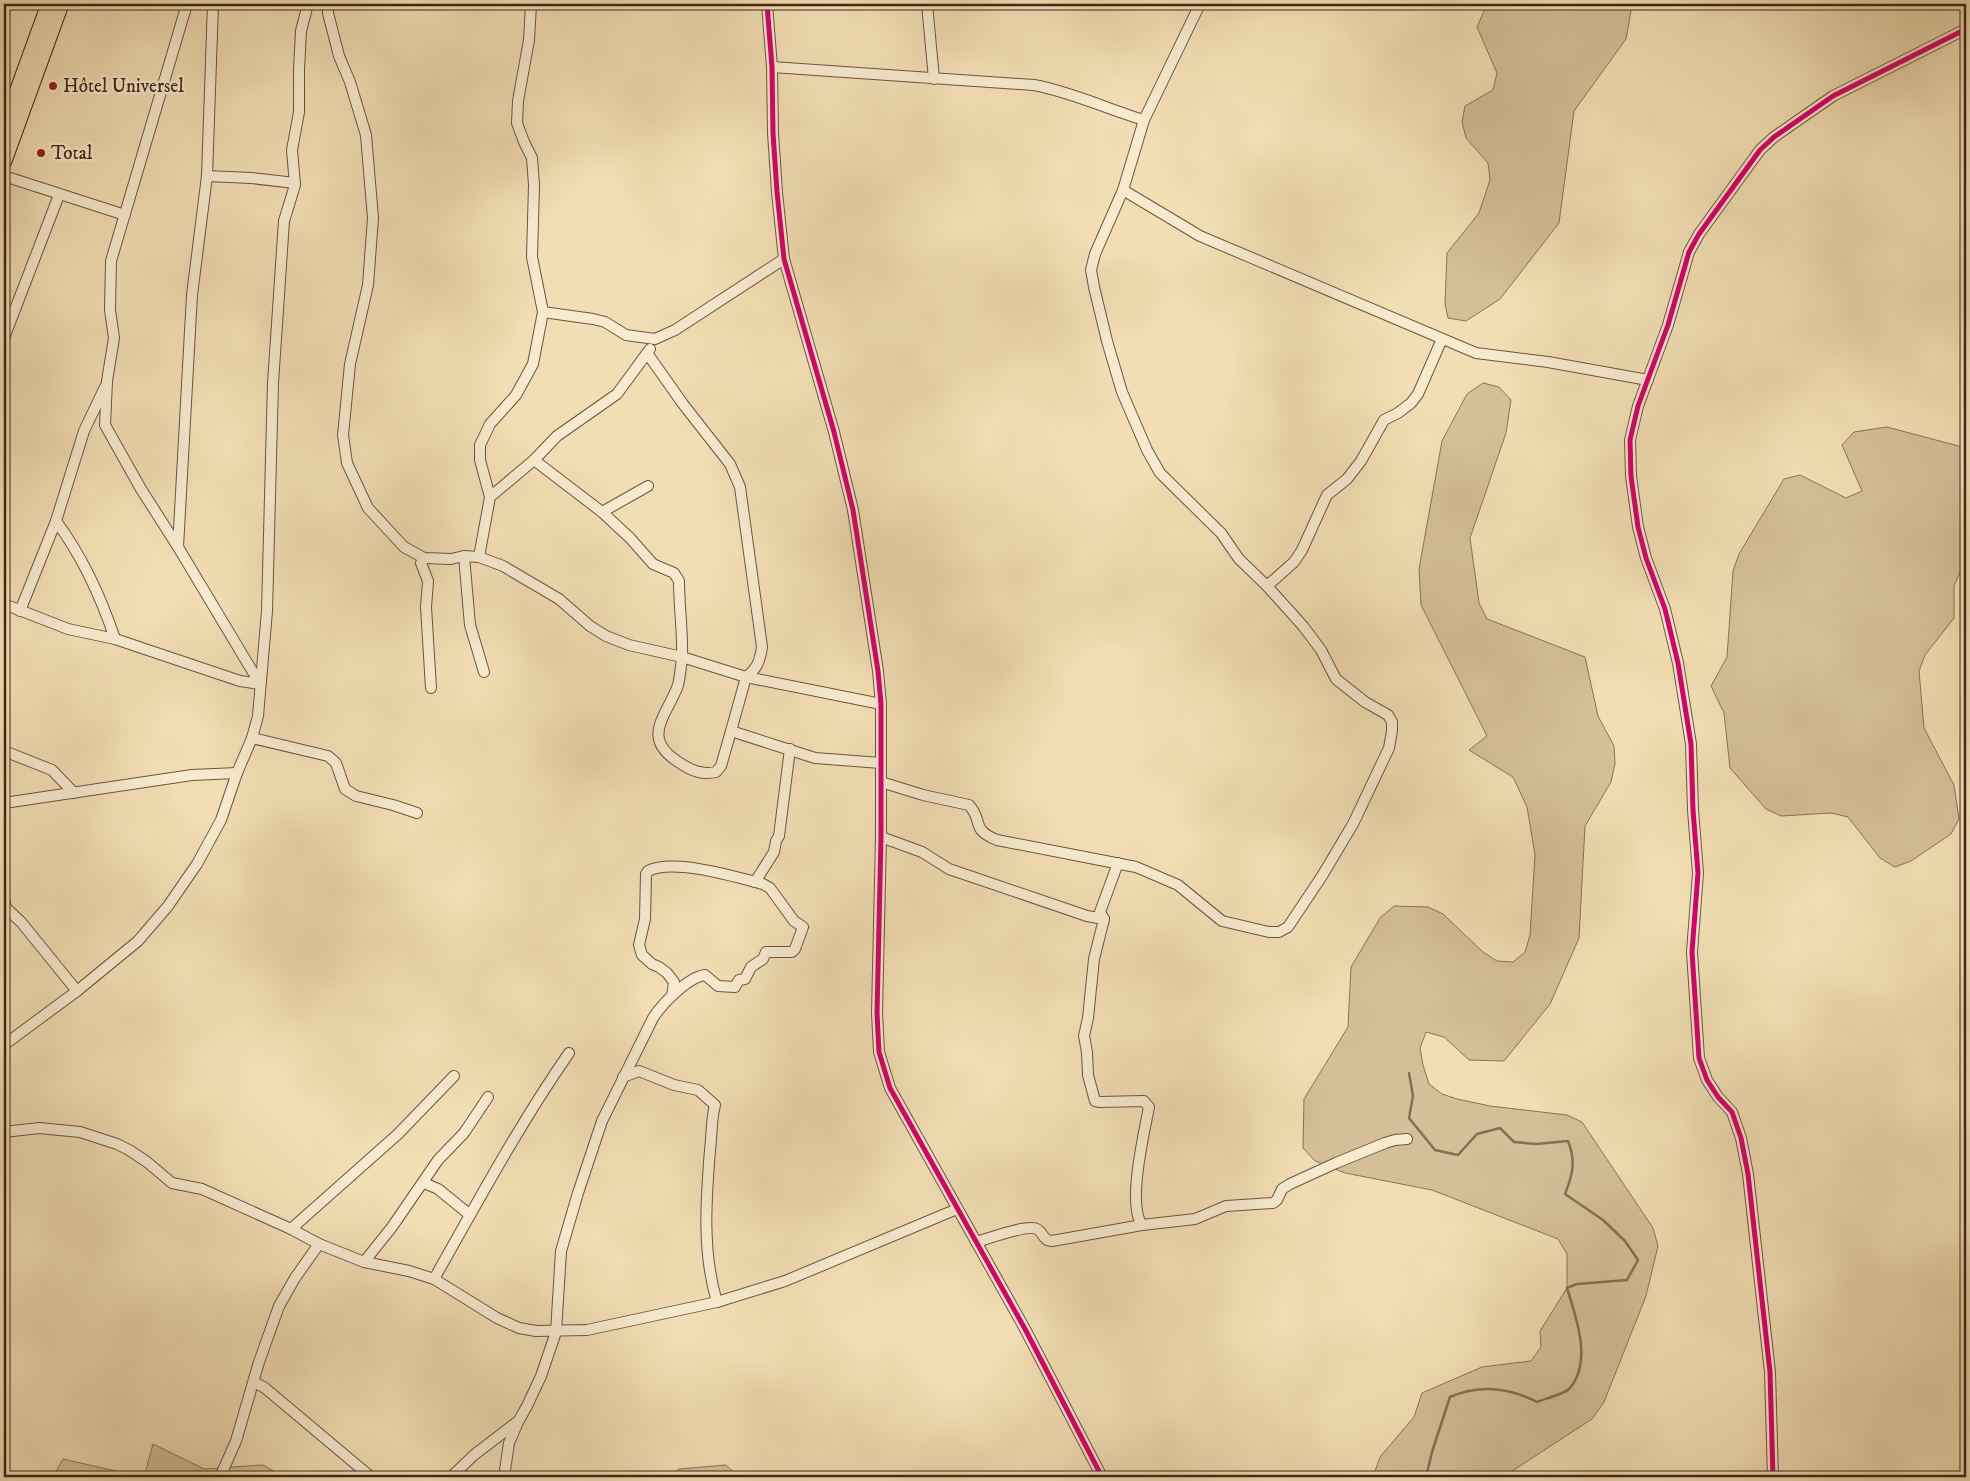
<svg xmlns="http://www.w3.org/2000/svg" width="1970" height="1481" font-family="'IM FELL DW Pica',serif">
<rect width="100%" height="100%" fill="#f2deb4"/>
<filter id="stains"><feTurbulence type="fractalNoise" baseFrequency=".004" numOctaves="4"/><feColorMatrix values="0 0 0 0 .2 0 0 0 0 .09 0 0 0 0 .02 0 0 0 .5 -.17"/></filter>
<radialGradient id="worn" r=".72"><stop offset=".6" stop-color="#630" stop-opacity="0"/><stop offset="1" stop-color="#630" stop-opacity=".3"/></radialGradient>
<g fill="#d4bf99" stroke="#8a7258">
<path d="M 1487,4 L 1632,4 L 1632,5 L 1626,39 L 1574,111 L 1559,223 L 1500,299 L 1466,321 L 1448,318 L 1445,304 L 1447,253 L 1479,213 L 1490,180 L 1488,163 L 1466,138 L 1462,122 L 1465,106 L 1493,90 L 1497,73 L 1477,27 Z"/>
<path d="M 1483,383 L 1499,387 L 1511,400 L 1506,433 L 1470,538 L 1479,603 L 1487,619 L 1585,657 L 1598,716 L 1614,746 L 1615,764 L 1611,782 L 1585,826 L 1579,938 L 1550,1004 L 1504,1061 L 1469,1060 L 1444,1037 L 1426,1032 L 1420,1048 L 1423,1065 L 1429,1084 L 1442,1094 L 1457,1099 L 1490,1106 L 1567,1115 L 1582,1122 L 1653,1228 L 1658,1246 L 1646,1296 L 1604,1402 L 1592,1419 L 1503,1477 L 1373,1477 L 1380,1457 L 1414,1417 L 1422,1393 L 1482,1367 L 1531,1361 L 1541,1347 L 1540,1331 L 1567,1288 L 1567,1254 L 1558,1239 L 1432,1190 L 1345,1173 L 1315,1161 L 1303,1148 L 1304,1099 L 1348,1027 L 1351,967 L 1380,918 L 1394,906 L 1428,907 L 1443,914 L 1483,952 L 1497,961 L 1513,962 L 1525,952 L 1530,935 L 1535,855 L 1527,807 L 1513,777 L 1469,750 L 1487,736 L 1421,605 L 1419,569 L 1442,441 L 1467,394 Z"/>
<path d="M 1887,427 L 1966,448 L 1966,565 L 1960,572 L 1954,586 L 1954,618 L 1925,655 L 1919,671 L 1924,728 L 1954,785 L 1959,819 L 1951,834 L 1911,861 L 1895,867 L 1880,858 L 1848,817 L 1831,813 L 1781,816 L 1766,809 L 1730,768 L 1724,713 L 1711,686 L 1727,657 L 1733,571 L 1739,554 L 1784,479 L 1800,475 L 1846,498 L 1862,491 L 1842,445 L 1854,432 Z"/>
<path d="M 153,1444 L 204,1469 L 263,1465 L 284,1477 L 144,1477 Z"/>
<path d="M 63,1459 L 129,1474 L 136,1477 L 53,1477 Z"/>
<path d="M 726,1465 L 739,1477 L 669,1477 L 679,1469 Z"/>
</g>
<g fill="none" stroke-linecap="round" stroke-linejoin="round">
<path stroke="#866f56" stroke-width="2.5" d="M 1409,1073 L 1413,1096 L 1409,1118 L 1435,1150 L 1458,1155 L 1477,1134 L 1500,1128 L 1514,1142 L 1536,1144 L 1568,1141 C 1576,1161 1573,1174 1565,1194 L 1603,1220 L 1625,1241 L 1638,1260 L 1627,1280 L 1577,1284 L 1567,1288 C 1576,1317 1593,1363 1569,1389 C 1564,1394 1544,1399 1537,1402 C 1508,1387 1480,1384 1450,1397 L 1432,1452 L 1426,1477"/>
<defs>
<g id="minor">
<path d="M 187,4 L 111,261 L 110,310 L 114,338 L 107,381 L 105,425 L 141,489 L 178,547 L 260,684"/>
<path d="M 328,4 L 328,13 L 339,56 L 350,82 L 366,135 L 373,218 L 368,285 L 350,364 L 343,435 L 347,463 L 368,508 L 404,547 L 424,558 L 451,559 L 464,556 L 479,557 L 503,566 L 559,599 L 590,626 L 606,636 L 629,645 L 682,657 L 746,677 L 881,704"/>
<path d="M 767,4 L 772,67 L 773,133 L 777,192 L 784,259 L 834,432 L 853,510 L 878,671 L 881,704 L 881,837 L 877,1013 L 879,1052 L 890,1088 L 1025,1329 L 1102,1477"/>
<path d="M 927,4 L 934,79"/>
<path d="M 772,67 L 1034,85 C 1072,92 1107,109 1144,120 L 1200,4"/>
<path d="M 4,176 L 125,215"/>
<path d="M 207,176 L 251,178 L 295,183"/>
<path d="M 1123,190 L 1200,236 L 1476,353 L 1548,362 L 1648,380"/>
<path d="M 543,312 L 593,319 L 605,322 L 626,335 L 655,339 L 675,330 L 784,259"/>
<path d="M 4,338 L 59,195"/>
<path d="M 647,353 L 683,404 L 730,464 L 740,487 L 762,647 C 760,661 757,669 746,677 L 731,731 L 815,758 L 881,763"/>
<path d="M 534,460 L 602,512 L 648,486"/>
<path d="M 490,497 L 534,460 L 557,436 L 617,394 L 650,349"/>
<path d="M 602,512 L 630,538 L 653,564 L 674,573 L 679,581 C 679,606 683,634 682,658 C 681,666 680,677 678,685 C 667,716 639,738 680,763 C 692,771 702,775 716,772 L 721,766 L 731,731"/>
<path d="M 56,521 C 82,556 101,597 115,639"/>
<path d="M 178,547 L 192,295 L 207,176 L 213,4"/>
<path d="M 464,556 L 470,625 L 484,672"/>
<path d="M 479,557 L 490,497 L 480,460 L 480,445 L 490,424 L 516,395 L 533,364 L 543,312 L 532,257 L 534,185 L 532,158 L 524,142 L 517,123 L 518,101 L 529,40 L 531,4"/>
<path d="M 424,558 L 421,563 L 428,581 L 426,607 L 431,688"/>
<path d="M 1267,586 L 1294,562 L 1302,550 L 1327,495 L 1347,479 L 1361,461 L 1384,420 L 1398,413 L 1411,403 L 1418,394 L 1442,339"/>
<path d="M 4,604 L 68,629 L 115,639 L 240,681 L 260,684"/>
<path d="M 20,611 L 56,521 L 84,431 L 105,387"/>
<path d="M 252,738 L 328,756 L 336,763 L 345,789 L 356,796 L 393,805 L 417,813"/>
<path d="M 4,751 L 52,770 L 74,793"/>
<path d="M 881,782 L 923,795 L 969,805 C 984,822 970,829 997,840 L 1136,867 L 1178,885 L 1222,921 L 1269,932 L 1279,932 L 1288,927 L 1322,876 L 1353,824 L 1389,748 L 1392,731 L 1392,722 L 1388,715 L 1365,702 L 1336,679 L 1321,650 L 1303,626 L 1267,586 L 1239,559 L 1221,533 L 1160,473 L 1147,450 L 1122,392 L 1107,341 L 1094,287 L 1091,270 L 1095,254 L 1123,190 L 1144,120"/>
<path d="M 4,803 L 192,775 L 237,773"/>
<path d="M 881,837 L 922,852 L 949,869 L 1087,916 L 1104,919 L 1094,959 L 1088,1018 L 1084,1036 L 1087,1052 L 1088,1075 L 1095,1101 L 1100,1102 L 1144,1101 L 1149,1107 C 1144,1134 1127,1204 1142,1225"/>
<path d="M 755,882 L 774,852 L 776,841 L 779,836 L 790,749"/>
<path d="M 4,900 L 6,908 L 21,922 L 77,991"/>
<path d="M 1104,919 L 1100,912 L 1118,863"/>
<path d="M 4,1045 L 77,991 L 138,941 L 168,906 L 197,864 L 221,820 L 237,773 L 252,738 L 258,716 L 267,611 L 273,383 L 284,221 L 295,185 L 292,150 L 299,112 L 299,69 L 301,31 L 308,4"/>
<path d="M 623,1077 L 639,1071 L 674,1085 L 698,1090 L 715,1105 C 711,1120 712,1134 710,1150 C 706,1200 702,1252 717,1302"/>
<path d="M 4,1132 L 39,1128 L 80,1132 L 117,1144 L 129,1150 L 147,1162 L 172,1183 L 202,1189 L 291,1229 L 319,1244 L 364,1262 L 409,1271 L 434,1279 L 497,1318 L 519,1328 L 536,1331 L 587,1330 L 717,1302 L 785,1281 L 957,1209"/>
<path d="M 424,1183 L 438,1189 L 470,1215"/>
<path d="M 291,1229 L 398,1134 L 454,1076"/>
<path d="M 976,1242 C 987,1239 1027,1224 1037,1229 C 1041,1231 1043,1237 1047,1240 L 1052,1241 L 1142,1225 L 1195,1219 L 1226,1206 L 1273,1203 L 1277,1200 L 1282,1189 L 1290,1184 L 1336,1163 L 1385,1143 L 1395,1140 L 1407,1139"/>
<path d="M 364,1262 L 392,1227 L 438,1160 L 464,1133 L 488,1097"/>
<path d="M 434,1279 C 477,1203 519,1125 569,1053"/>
<path d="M 254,1382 L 265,1388 L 371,1477"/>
<path d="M 220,1477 L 236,1441 L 259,1362 L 279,1306 L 295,1278 L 319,1244"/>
<path d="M 451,1477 L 474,1455 L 517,1422"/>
<path d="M 504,1477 L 509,1443 L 518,1422 L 527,1406 L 541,1376 L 556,1332 L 561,1251 L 578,1193 L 602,1121 L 653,1018 C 662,1004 688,977 705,975 L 718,986 L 735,987 L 739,980 L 745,979 L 751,967 L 763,959 L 766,952 L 792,952 L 795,949 L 803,927 L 794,921 L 770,888 L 763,884 C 736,877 673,858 648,871 L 646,874 L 645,919 L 639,945 L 642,955 L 652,964 L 659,967 L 667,973 L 674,982 L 672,996"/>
<path d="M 1773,1477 L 1770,1372 L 1748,1174 L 1741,1138 L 1732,1112 L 1718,1097 L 1707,1080 L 1699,1058 L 1692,952 L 1698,873 L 1693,810 L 1691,744 L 1678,663 L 1665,609 L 1646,558 L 1638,527 L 1631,476 L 1630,440 L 1638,406 L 1668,325 L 1689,252 L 1699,234 L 1760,150 L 1774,137 L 1833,96 L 1966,29"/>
</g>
<g id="highway">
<path d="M 4,128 L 49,4"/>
<path d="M 4,161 L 61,4"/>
</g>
</defs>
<use href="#minor" stroke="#6c543f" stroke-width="12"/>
<use href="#highway" stroke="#402618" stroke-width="17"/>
<use href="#minor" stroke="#f7eace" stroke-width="10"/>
<use href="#highway" stroke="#f2deb4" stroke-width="15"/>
<defs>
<g id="cycleway">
<path d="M 767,4 L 772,67 L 773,133 L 777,192 L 784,259 L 834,432 L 853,510 L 878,671 L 881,704 L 881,837 L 877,1013 L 879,1052 L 890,1088 L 1025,1329 L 1102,1477"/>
<path d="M 1773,1477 L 1770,1372 L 1748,1174 L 1741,1138 L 1732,1112 L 1718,1097 L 1707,1080 L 1699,1058 L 1692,952 L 1698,873 L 1693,810 L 1691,744 L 1678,663 L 1665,609 L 1646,558 L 1638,527 L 1631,476 L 1630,440 L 1638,406 L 1668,325 L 1689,252 L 1699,234 L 1760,150 L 1774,137 L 1833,96 L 1966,29"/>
</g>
</defs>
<use href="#cycleway" stroke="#f7eace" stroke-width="8"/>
<use href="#cycleway" stroke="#d6006c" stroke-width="5"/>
</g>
<g fill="#8f2418" stroke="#f7eace" stroke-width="2">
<circle cx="53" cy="86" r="5"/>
<circle cx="41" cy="153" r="5"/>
</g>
<g text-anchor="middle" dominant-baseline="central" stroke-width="4.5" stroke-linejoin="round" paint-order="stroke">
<g font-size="19" fill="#402618" stroke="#f7eace" text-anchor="start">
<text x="63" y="86">Hôtel Universel</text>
<text x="51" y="153">Total</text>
</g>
</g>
<rect width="1970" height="1481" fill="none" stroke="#f2deb4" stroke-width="20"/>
<rect x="5" y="5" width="1960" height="1471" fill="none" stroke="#402618" stroke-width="2.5"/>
<rect x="10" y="10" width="1950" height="1461" fill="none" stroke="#402618"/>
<rect width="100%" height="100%" filter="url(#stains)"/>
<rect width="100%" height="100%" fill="url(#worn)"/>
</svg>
